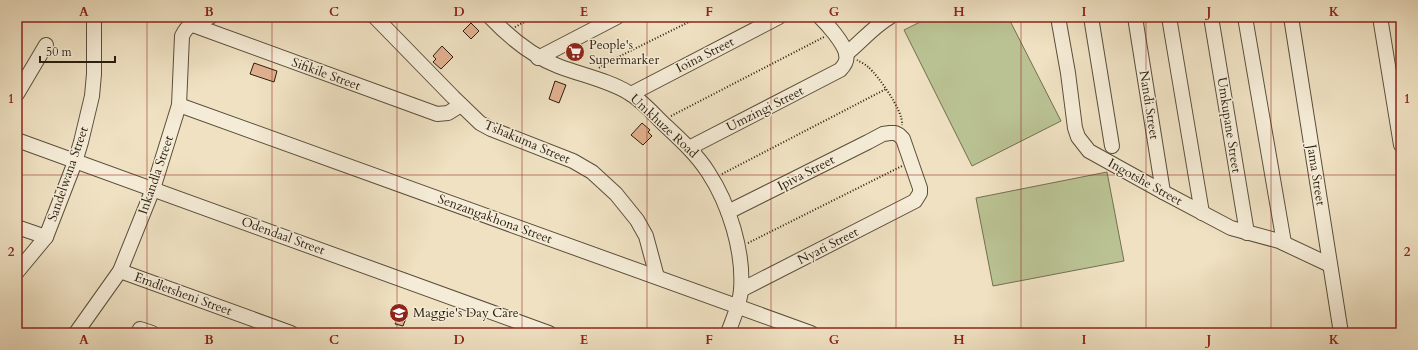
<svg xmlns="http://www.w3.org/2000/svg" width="1418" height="350" font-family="Cardo,serif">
<rect width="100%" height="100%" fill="#efe1c2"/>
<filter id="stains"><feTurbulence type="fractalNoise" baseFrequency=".005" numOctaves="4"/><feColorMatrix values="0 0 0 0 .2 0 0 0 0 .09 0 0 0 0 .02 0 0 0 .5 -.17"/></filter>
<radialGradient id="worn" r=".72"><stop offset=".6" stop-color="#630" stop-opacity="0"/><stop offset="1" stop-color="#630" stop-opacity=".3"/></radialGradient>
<g fill="#bac293" stroke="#727050">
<path d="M 930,17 L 1008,17 L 1061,121 L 972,166 L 904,30 Z"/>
<path d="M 1107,172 L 1124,261 L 993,286 L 976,198 Z"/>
</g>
<g fill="#e3b190" stroke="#291e0e">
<path d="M 471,23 L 479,31 L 471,39 L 463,31 Z"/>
<path d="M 442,46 L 453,57 L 441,69 L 433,62 L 436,59 L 433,56 Z"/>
<path d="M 254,63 L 277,71 L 274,82 L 250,74 Z"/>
<path d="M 555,81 L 566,85 L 559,103 L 549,99 Z"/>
<path d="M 642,123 L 650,130 L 648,132 L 652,136 L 643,145 L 631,135 Z"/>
<path d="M 399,316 L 406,318 L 403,326 L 395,324 Z"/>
</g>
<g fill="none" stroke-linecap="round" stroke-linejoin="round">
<defs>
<g id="minor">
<path d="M 375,17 L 453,97 L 480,123 L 491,129 L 573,161 L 592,172 L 616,194 L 637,220 L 646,236 L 657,277"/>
<path d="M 490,17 C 509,37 532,56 558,66 C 581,75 608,80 629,93 C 643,101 655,116 667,127 C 682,141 697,155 708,172 C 729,204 744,251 741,290 C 740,304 733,319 728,333"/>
<path d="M 1058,17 L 1068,73 L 1075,128 L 1078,137 L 1089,151 L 1163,192 L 1231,228 L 1279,241 L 1330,265"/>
<path d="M 1091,17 L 1112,146"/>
<path d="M 1135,17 L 1163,192"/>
<path d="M 1169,17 L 1202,213"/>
<path d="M 1211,17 L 1247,233"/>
<path d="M 1245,17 L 1284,243"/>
<path d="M 1291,17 L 1341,333"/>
<path d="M 1380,17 L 1401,145"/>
<path d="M 190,24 L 437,114 L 448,113 L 461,105"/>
<path d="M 846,54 C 861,42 874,26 890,17"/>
<path d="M 538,58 L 617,17"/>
<path d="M 17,94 L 46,45"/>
<path d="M 631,94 L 779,17"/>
<path d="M 179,105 L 811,333"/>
<path d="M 17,140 L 549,333"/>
<path d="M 689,148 L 840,70 C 845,65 848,60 846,53 C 843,42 828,25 820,17"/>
<path d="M 728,212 L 868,142 L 883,134 L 890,133 L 895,133 L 899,135 L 903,139 L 920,188 L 920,193 L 915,201 L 741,290"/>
<path d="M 17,227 L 46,237"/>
<path d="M 120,271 L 291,333"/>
<path d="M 17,272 L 46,237 L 75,162 L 81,142 L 92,96 L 94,74 L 94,17"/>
<path d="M 76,333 L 120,271 L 153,189 L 179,105 L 182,36 C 189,22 196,22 210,17"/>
<path d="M 138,333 L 140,329 L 152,333"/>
</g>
</defs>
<use href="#minor" stroke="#5a4f3b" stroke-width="16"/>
<g stroke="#291e0e" stroke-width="2" stroke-dasharray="1 2" stroke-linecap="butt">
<path d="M 515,27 L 534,17"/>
<path d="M 857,60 C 860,62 865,64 868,67 C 878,75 904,112 902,125"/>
<path d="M 599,68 L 610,61 L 699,17"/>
<path d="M 671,116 L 824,37"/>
<path d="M 722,174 L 886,89"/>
<path d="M 748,243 L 902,166"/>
</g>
<use href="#minor" stroke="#f5ecd7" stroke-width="14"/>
</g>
<path fill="none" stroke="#8f2418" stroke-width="1" stroke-opacity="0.55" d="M 147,17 L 147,333M 272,17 L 272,333M 397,17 L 397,333M 522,17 L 522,333M 647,17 L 647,333M 771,17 L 771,333M 896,17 L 896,333M 1021,17 L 1021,333M 1146,17 L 1146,333M 1271,17 L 1271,333M 17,175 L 1401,175"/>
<defs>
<symbol id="supermarket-disc" viewBox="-11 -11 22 22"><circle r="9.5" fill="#8f2418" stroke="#f5ecd7"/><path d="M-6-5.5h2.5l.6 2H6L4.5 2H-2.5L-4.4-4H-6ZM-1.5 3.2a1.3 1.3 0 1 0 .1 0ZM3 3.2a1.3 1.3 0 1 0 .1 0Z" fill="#fff"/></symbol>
<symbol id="school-disc" viewBox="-11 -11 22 22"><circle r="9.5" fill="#8f2418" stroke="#f5ecd7"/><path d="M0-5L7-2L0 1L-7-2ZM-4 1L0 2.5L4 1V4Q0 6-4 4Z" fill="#fff"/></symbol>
</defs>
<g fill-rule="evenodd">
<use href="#supermarket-disc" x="564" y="41" width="22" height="22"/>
<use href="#school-disc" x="388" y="302" width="22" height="22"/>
</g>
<g text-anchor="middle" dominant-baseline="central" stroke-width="3" stroke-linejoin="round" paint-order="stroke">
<g font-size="13" fill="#291e0e" stroke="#f5ecd7" text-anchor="start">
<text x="589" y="45">People's<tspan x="589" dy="15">Supermarker</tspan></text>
<text x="413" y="313">Maggie's Day Care</text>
</g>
<g font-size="13" fill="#291e0e" stroke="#f5ecd7">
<text transform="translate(705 55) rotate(-27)">Ioina Street</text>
<text transform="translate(326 74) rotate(20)">Sifikile Street</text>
<text transform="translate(1149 105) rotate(81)">Nandi Street</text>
<text transform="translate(765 109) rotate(-27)">Umzingi Street</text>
<text transform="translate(1229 125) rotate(81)">Umkupane Street</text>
<text transform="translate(664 126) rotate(43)">Umkhuze Road</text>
<text transform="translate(527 142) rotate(23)">Tshakuma Street</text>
<text transform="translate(806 173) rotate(-27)">Ipiva Street</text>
<text transform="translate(68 174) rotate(-71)">Sandelwana Street</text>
<text transform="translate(156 175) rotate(-71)">Inkandla Street</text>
<text transform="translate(1316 175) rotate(81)">Jama Street</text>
<text transform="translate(1145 182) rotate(29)">Ingotshe Street</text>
<text transform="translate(495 219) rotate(20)">Senzangakhona Street</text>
<text transform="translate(283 236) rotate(20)">Odendaal Street</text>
<text transform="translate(828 246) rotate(-27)">Nyati Street</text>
<text transform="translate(183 294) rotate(20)">Emdletsheni Street</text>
</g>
</g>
<rect width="1418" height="350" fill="none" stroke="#efe1c2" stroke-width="44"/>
<path d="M40 56v6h75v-6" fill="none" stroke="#291e0e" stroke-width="2"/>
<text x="46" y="56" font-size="12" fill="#291e0e" stroke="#f5ecd7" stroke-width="3" paint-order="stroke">50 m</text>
<rect x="22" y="22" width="1374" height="306" fill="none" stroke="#8f2418" stroke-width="1.5"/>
<g font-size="13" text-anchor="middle" font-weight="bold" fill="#8f2418">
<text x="84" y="16">A</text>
<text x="209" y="16">B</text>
<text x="334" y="16">C</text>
<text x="459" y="16">D</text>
<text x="584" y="16">E</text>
<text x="709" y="16">F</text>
<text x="834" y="16">G</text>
<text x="959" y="16">H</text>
<text x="1084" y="16">I</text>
<text x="1209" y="16">J</text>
<text x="1334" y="16">K</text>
<text x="11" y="103">1</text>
<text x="1407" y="103">1</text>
<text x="11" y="256">2</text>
<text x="1407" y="256">2</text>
<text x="84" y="344">A</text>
<text x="209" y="344">B</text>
<text x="334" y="344">C</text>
<text x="459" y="344">D</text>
<text x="584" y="344">E</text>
<text x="709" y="344">F</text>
<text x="834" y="344">G</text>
<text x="959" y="344">H</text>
<text x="1084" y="344">I</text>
<text x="1209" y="344">J</text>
<text x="1334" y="344">K</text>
</g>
<rect width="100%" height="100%" filter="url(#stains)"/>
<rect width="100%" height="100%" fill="url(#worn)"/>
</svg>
